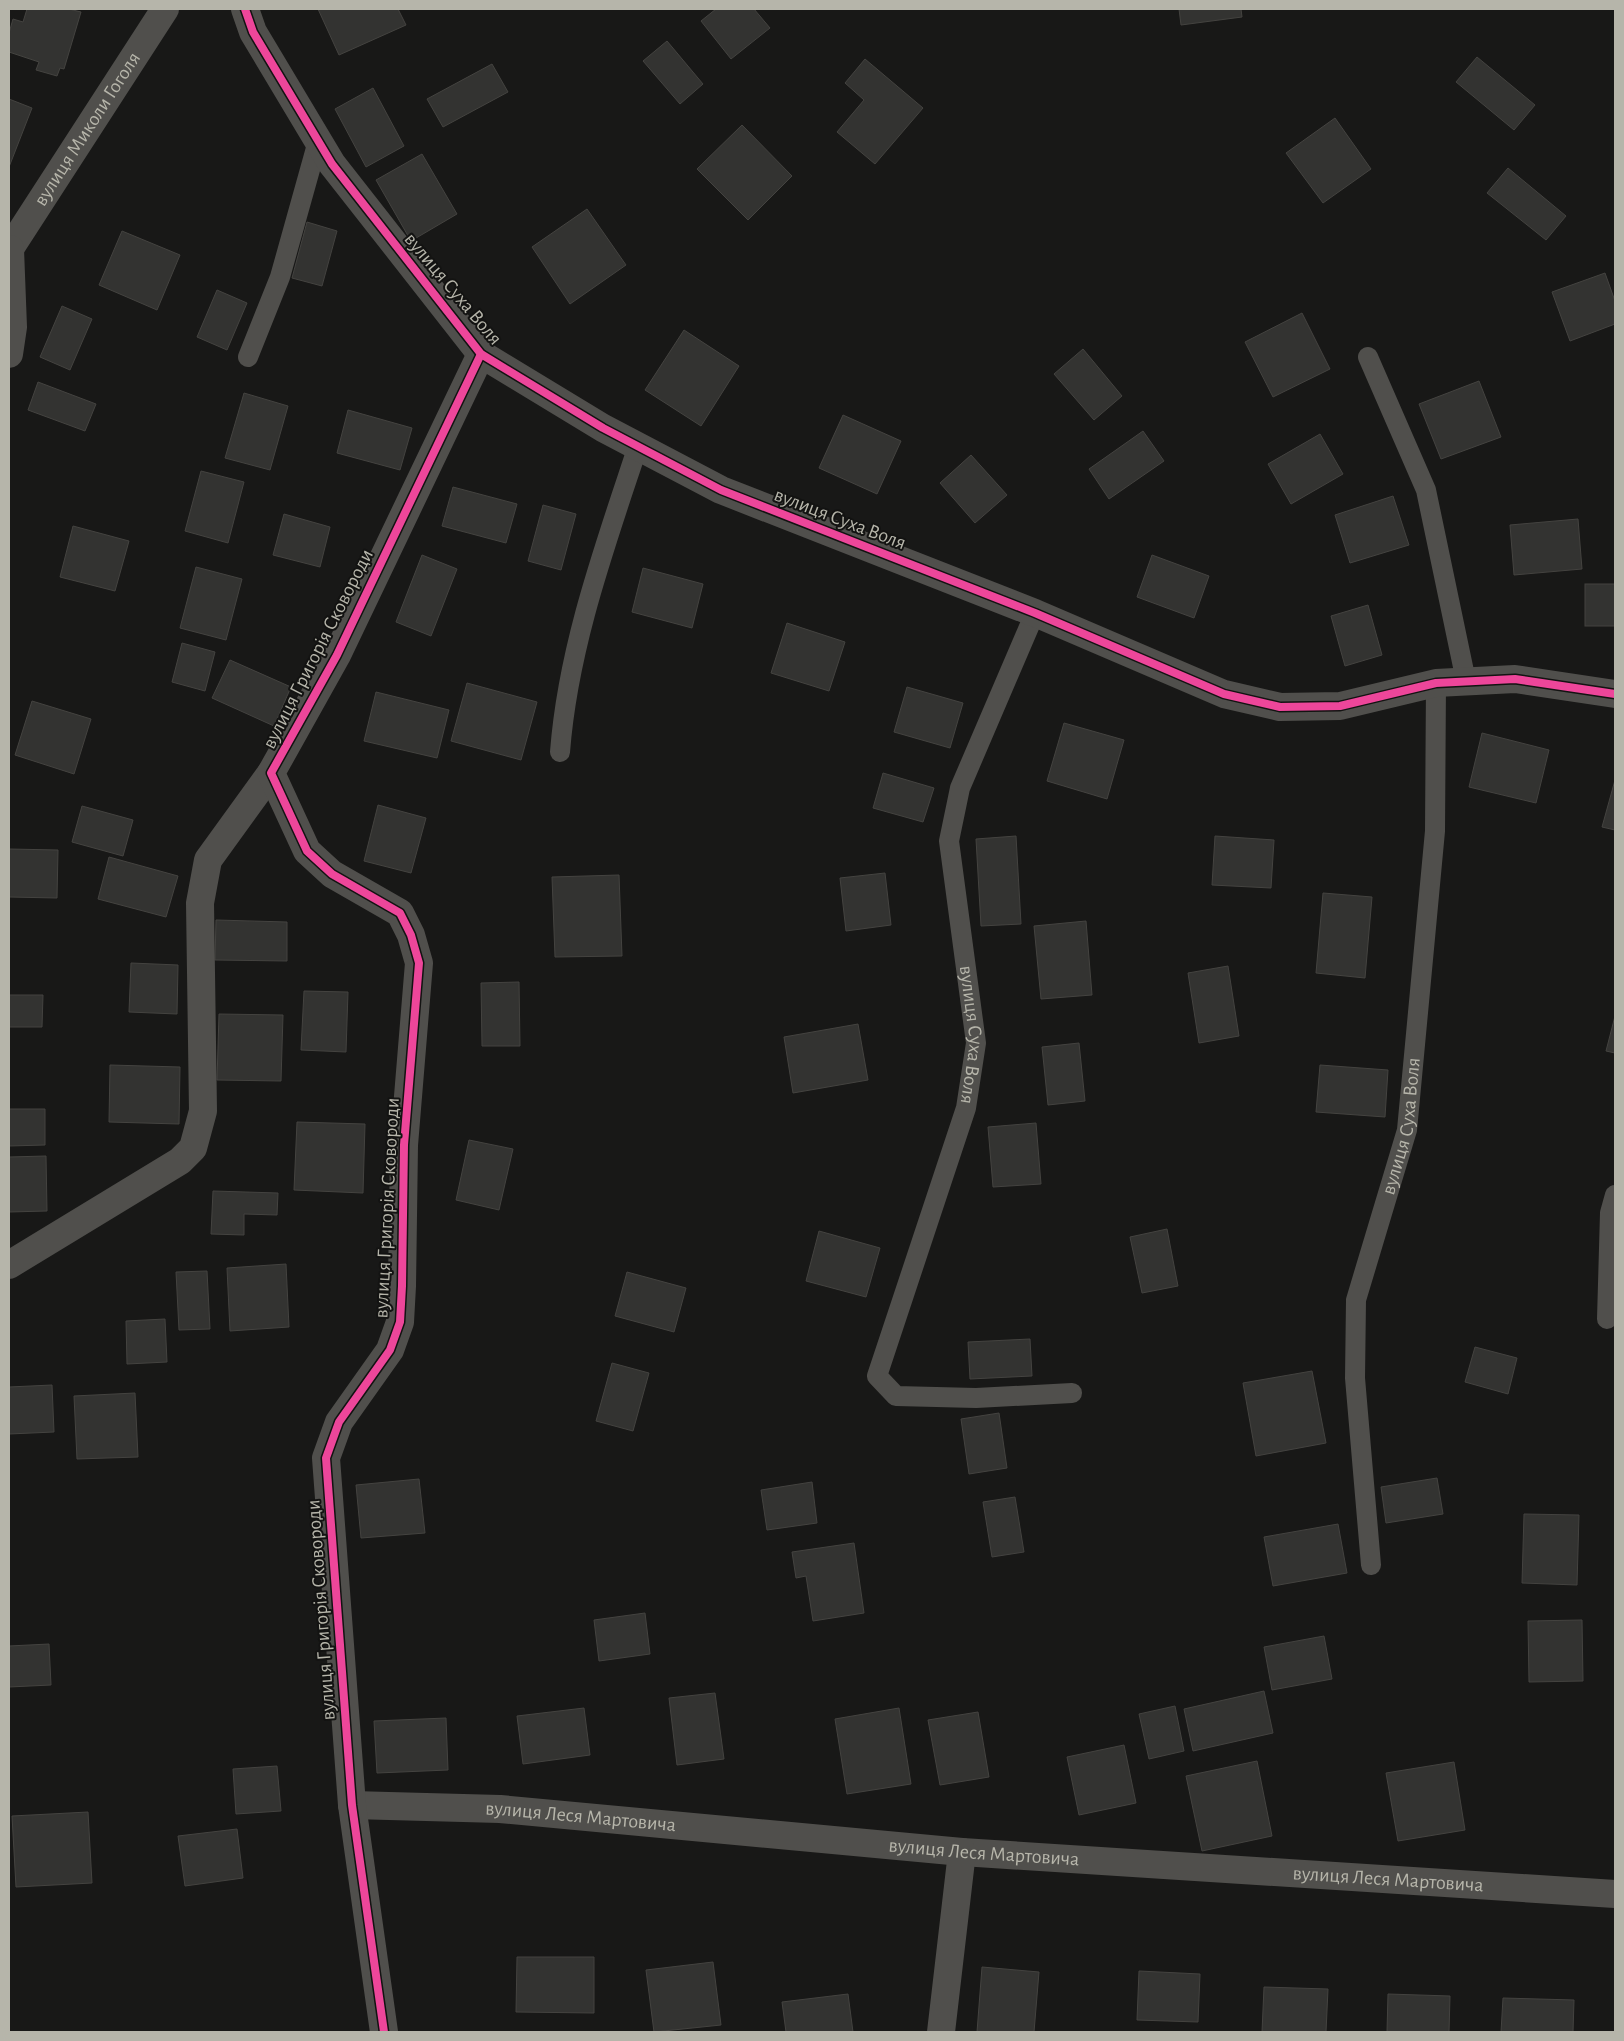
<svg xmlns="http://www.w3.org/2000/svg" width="1624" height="2041" font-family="'Alegreya Sans',sans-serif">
<rect width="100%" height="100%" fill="#181817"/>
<g fill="#333331" stroke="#444340">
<path d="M 27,9 L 69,9 L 81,12 L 64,69 L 60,68 L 57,76 L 36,70 L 39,62 L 9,52 L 9,33 L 13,19 L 23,22 Z"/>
<path d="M 318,9 L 398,9 L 406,25 L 339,55 Z"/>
<path d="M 716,9 L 754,9 L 770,28 L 731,59 L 701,21 Z"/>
<path d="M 1179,9 L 1241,9 L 1242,17 L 1181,25 Z"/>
<path d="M 667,41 L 703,84 L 680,104 L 643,61 Z"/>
<path d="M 1477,57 L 1535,105 L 1514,130 L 1456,82 Z"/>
<path d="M 865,59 L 923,108 L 875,164 L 837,132 L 864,100 L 845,83 Z"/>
<path d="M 492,64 L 508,92 L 443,127 L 427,99 Z"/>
<path d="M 373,88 L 404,146 L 366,167 L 335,109 Z"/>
<path d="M 9,99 L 32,108 L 9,167 Z"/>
<path d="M 1335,118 L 1371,169 L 1323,203 L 1286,153 Z"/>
<path d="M 742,125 L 792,176 L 748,220 L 697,169 Z"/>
<path d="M 422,154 L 457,214 L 411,241 L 376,180 Z"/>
<path d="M 1508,168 L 1566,216 L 1546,240 L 1487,193 Z"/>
<path d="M 587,209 L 626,265 L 570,304 L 532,247 Z"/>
<path d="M 307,222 L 337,231 L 322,286 L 292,278 Z"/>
<path d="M 122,231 L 180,255 L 157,310 L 99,285 Z"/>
<path d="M 1605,273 L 1615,301 L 1615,324 L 1570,341 L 1552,292 Z"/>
<path d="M 217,290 L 247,303 L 227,350 L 197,337 Z"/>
<path d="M 62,306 L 92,319 L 70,370 L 40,357 Z"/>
<path d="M 1302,313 L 1330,369 L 1273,397 L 1245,342 Z"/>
<path d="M 684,330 L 739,366 L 701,426 L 645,390 Z"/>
<path d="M 1083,349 L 1122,396 L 1094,420 L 1054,374 Z"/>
<path d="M 1479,381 L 1501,437 L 1441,459 L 1419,404 Z"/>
<path d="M 38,382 L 96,404 L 85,431 L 28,410 Z"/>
<path d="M 244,393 L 288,406 L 270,470 L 225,458 Z"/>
<path d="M 348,410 L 412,428 L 400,470 L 337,453 Z"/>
<path d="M 843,415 L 901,441 L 877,494 L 819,468 Z"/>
<path d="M 1143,431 L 1164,461 L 1109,499 L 1089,469 Z"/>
<path d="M 1320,434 L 1343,474 L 1291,504 L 1268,464 Z"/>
<path d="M 971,455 L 1007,495 L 975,523 L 940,483 Z"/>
<path d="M 201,471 L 244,482 L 228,543 L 185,531 Z"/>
<path d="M 453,487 L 517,504 L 506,543 L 442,526 Z"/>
<path d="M 1393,496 L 1409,545 L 1350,563 L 1335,515 Z"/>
<path d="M 543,505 L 576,514 L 561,570 L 528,561 Z"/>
<path d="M 284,514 L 330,527 L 320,567 L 273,555 Z"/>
<path d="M 1578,519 L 1582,569 L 1514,575 L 1510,525 Z"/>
<path d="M 73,526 L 129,541 L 115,591 L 60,577 Z"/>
<path d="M 422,555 L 457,569 L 431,636 L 396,622 Z"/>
<path d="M 1152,555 L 1209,576 L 1194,618 L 1137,597 Z"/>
<path d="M 196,567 L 242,579 L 226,640 L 180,628 Z"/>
<path d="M 643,568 L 703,584 L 692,628 L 632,612 Z"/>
<rect x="1585" y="584" width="30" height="42"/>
<path d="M 1368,605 L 1382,655 L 1345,666 L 1331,616 Z"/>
<path d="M 787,623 L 845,642 L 829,691 L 771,673 Z"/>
<path d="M 182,643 L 215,652 L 205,691 L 172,682 Z"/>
<path d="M 230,660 L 291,687 L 274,726 L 212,698 Z"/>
<path d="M 467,683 L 537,702 L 521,760 L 451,741 Z"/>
<path d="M 907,687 L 963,703 L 950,748 L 894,732 Z"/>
<path d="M 376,692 L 449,710 L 437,758 L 364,741 Z"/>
<path d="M 32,701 L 91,719 L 74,774 L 15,755 Z"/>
<path d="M 1064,723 L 1124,740 L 1107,799 L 1047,781 Z"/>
<path d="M 1482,733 L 1549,750 L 1536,803 L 1469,787 Z"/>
<path d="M 883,773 L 934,788 L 923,822 L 873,808 Z"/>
<path d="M 1615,780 L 1615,830 L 1602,827 Z"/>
<path d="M 378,805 L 426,818 L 411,873 L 364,861 Z"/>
<path d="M 82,806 L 133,820 L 123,856 L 72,842 Z"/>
<path d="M 1016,836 L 1021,924 L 981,926 L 976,839 Z"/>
<path d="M 1215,836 L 1274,840 L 1271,888 L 1212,885 Z"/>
<path d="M 9,849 L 58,850 L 57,898 L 9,897 Z"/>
<path d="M 109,857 L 178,876 L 166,917 L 98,899 Z"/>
<path d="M 885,873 L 891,925 L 846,931 L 840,878 Z"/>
<path d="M 619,875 L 622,956 L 555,957 L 552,877 Z"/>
<path d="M 1323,893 L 1372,897 L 1365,978 L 1316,973 Z"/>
<path d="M 216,920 L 287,922 L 287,961 L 215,960 Z"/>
<path d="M 1086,921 L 1092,995 L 1041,999 L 1034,926 Z"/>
<path d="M 131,963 L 178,965 L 177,1014 L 129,1012 Z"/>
<path d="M 1228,966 L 1239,1036 L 1199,1043 L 1188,973 Z"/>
<path d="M 519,982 L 520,1046 L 482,1046 L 481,983 Z"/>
<path d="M 304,991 L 348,992 L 346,1052 L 301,1050 Z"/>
<path d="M 9,995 L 43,995 L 42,1027 L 9,1027 Z"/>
<path d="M 219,1014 L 283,1015 L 281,1081 L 217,1080 Z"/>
<path d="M 1615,1016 L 1615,1053 L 1606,1051 Z"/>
<path d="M 858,1024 L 868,1080 L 793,1093 L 784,1037 Z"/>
<path d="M 1079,1043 L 1085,1101 L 1048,1105 L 1042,1047 Z"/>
<path d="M 110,1065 L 180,1067 L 179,1124 L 109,1122 Z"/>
<path d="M 1320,1065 L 1388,1070 L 1385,1117 L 1316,1112 Z"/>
<path d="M 9,1109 L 45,1109 L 45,1145 L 9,1146 Z"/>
<path d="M 297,1122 L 365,1124 L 363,1193 L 294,1190 Z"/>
<path d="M 1036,1123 L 1041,1184 L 993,1187 L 988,1127 Z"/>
<path d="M 469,1140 L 513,1149 L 499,1210 L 456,1200 Z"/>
<path d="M 46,1156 L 47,1211 L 9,1212 L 9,1157 Z"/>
<path d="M 213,1191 L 278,1193 L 277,1215 L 244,1214 L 244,1235 L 211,1234 Z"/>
<path d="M 1167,1229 L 1178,1286 L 1142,1293 L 1130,1237 Z"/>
<path d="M 819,1231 L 880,1248 L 866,1297 L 806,1281 Z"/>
<path d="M 286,1264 L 289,1327 L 230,1331 L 227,1268 Z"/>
<path d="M 207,1271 L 210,1329 L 179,1330 L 176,1272 Z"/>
<path d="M 627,1272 L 686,1288 L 674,1332 L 615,1316 Z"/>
<path d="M 165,1319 L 167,1362 L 127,1364 L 126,1321 Z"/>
<path d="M 1030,1339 L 1032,1376 L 970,1379 L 968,1342 Z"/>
<path d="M 1475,1347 L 1517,1358 L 1508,1394 L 1465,1382 Z"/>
<path d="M 612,1363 L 649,1373 L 633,1431 L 596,1421 Z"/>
<path d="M 1312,1371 L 1326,1443 L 1256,1456 L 1243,1383 Z"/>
<path d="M 52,1385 L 54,1432 L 9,1434 L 9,1387 Z"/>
<path d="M 135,1393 L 138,1457 L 77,1459 L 74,1396 Z"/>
<path d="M 999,1413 L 1007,1468 L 969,1474 L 961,1419 Z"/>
<path d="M 1437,1478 L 1443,1514 L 1386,1523 L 1381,1487 Z"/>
<path d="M 419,1479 L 425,1533 L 361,1538 L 356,1485 Z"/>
<path d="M 812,1482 L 817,1523 L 767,1530 L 761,1490 Z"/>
<path d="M 1015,1497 L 1024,1552 L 992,1557 L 983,1502 Z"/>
<path d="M 1524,1514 L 1579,1515 L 1577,1585 L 1522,1583 Z"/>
<path d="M 1338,1524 L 1347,1573 L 1273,1586 L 1264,1537 Z"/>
<path d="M 854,1543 L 864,1613 L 813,1621 L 806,1576 L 796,1578 L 792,1552 Z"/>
<path d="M 645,1613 L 650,1654 L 599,1661 L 594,1620 Z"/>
<path d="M 1582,1620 L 1583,1681 L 1529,1682 L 1528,1621 Z"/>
<path d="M 1324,1636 L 1332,1679 L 1272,1690 L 1264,1647 Z"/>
<path d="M 49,1644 L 51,1685 L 9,1687 L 9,1646 Z"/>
<path d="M 1264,1691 L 1273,1733 L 1193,1751 L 1184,1709 Z"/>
<path d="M 715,1693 L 724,1759 L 677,1765 L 669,1698 Z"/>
<path d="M 1175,1706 L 1184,1751 L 1149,1759 L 1139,1714 Z"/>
<path d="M 584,1708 L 590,1755 L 523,1764 L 517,1716 Z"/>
<path d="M 899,1708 L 911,1784 L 847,1794 L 835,1719 Z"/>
<path d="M 978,1712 L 989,1777 L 940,1785 L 928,1720 Z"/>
<path d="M 446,1718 L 448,1770 L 377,1773 L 374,1721 Z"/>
<path d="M 1124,1745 L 1136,1803 L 1079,1815 L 1067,1757 Z"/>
<path d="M 1257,1761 L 1272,1836 L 1202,1851 L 1186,1776 Z"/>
<path d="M 1454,1762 L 1465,1830 L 1398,1841 L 1386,1773 Z"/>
<path d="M 277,1766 L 281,1811 L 236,1814 L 233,1769 Z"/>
<path d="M 88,1812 L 92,1883 L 16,1887 L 12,1816 Z"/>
<path d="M 237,1829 L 243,1878 L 185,1886 L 178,1836 Z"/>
<path d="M 517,1957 L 594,1957 L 594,2013 L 516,2012 Z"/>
<path d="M 713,1962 L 721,2025 L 654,2032 L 646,1970 Z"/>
<path d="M 982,1967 L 1039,1972 L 1034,2032 L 977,2032 Z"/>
<path d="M 1139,1971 L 1200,1974 L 1198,2022 L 1137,2020 Z"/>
<path d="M 1264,1987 L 1328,1989 L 1326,2032 L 1262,2032 Z"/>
<path d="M 848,1994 L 853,2032 L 786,2032 L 782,2002 Z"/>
<path d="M 1388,1994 L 1450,1996 L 1449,2032 L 1387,2032 Z"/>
<path d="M 1503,1998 L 1574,2000 L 1573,2032 L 1501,2032 Z"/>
</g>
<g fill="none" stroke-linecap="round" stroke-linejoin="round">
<g stroke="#504f4c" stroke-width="20">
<path d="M 248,357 L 280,277 L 318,141"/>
<path d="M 1368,357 L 1426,490 L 1466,681"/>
<path id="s1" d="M 1035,613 L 960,788 L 949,841 L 976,1043 L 966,1108 L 877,1376 L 896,1396 L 976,1398 L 1072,1393"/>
<path d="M 560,752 C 568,647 605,546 638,446"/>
<path d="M 1607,1319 L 1610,1213 L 1615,1195"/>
<path id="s2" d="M 1371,1565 L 1355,1378 L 1356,1300 L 1407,1130 L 1435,831 L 1436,683"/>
</g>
<g stroke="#504f4c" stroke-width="28">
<path d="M 245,9 L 253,32 L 332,164 L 481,354 L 603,428 L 721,490 L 1035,613 L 1224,694 L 1280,707 L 1340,706 L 1436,683 L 1515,679 L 1615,694"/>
<path id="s3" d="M 9,250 L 165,9"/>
<path d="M 9,354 L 13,327 L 10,249"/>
<path d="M 9,1265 L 180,1161 L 193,1148 L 203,1111 L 200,903 L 208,860 L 271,773"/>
<path id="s4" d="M 352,1805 L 500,1809 L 962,1852 L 1615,1894"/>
<path d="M 384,2032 L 352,1805 L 326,1458 L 339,1422 L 390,1350 L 400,1322 L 402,1286 L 404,1145 L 419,963 L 411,935 L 400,913 L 332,874 L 307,851 L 271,773 L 337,655 L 481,354"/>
<path d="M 941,2032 L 962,1852"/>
</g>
<defs>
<g id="cycleway">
<path d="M 245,9 L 253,32 L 332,164 L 481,354 L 603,428 L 721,490 L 1035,613 L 1224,694 L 1280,707 L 1340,706 L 1436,683 L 1515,679 L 1615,694"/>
<path d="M 384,2032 L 352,1805 L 326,1458 L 339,1422 L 390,1350 L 400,1322 L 402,1286 L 404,1145 L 419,963 L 411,935 L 400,913 L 332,874 L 307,851 L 271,773 L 337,655 L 481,354"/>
</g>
</defs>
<use href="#cycleway" stroke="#131312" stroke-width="11"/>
<use href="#cycleway" stroke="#ed469a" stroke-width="8"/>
</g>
<g text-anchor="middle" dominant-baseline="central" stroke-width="4" stroke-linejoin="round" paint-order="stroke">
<g font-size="20" fill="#b6b5aa" stroke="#131312">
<text stroke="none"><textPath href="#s3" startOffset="144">вулиця Миколи Гоголя</textPath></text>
<text transform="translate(453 289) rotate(50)">вулиця Суха Воля</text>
<text transform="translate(840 519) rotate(21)">вулиця Суха Воля</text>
<text transform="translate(318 649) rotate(-63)">вулиця Григорія Сковороди</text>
<text stroke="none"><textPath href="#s1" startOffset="440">вулиця Суха Воля</textPath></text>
<text stroke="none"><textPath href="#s2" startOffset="446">вулиця Суха Воля</textPath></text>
<text transform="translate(387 1208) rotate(-87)">вулиця Григорія Сковороди</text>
<text transform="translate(321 1610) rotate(-94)">вулиця Григорія Сковороди</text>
<text stroke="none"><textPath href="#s4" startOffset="229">вулиця Леся Мартовича</textPath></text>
<text stroke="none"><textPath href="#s4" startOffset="634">вулиця Леся Мартовича</textPath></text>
<text stroke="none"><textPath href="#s4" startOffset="1039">вулиця Леся Мартовича</textPath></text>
</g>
</g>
<rect width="1624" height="2041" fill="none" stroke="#b6b5aa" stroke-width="20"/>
</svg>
